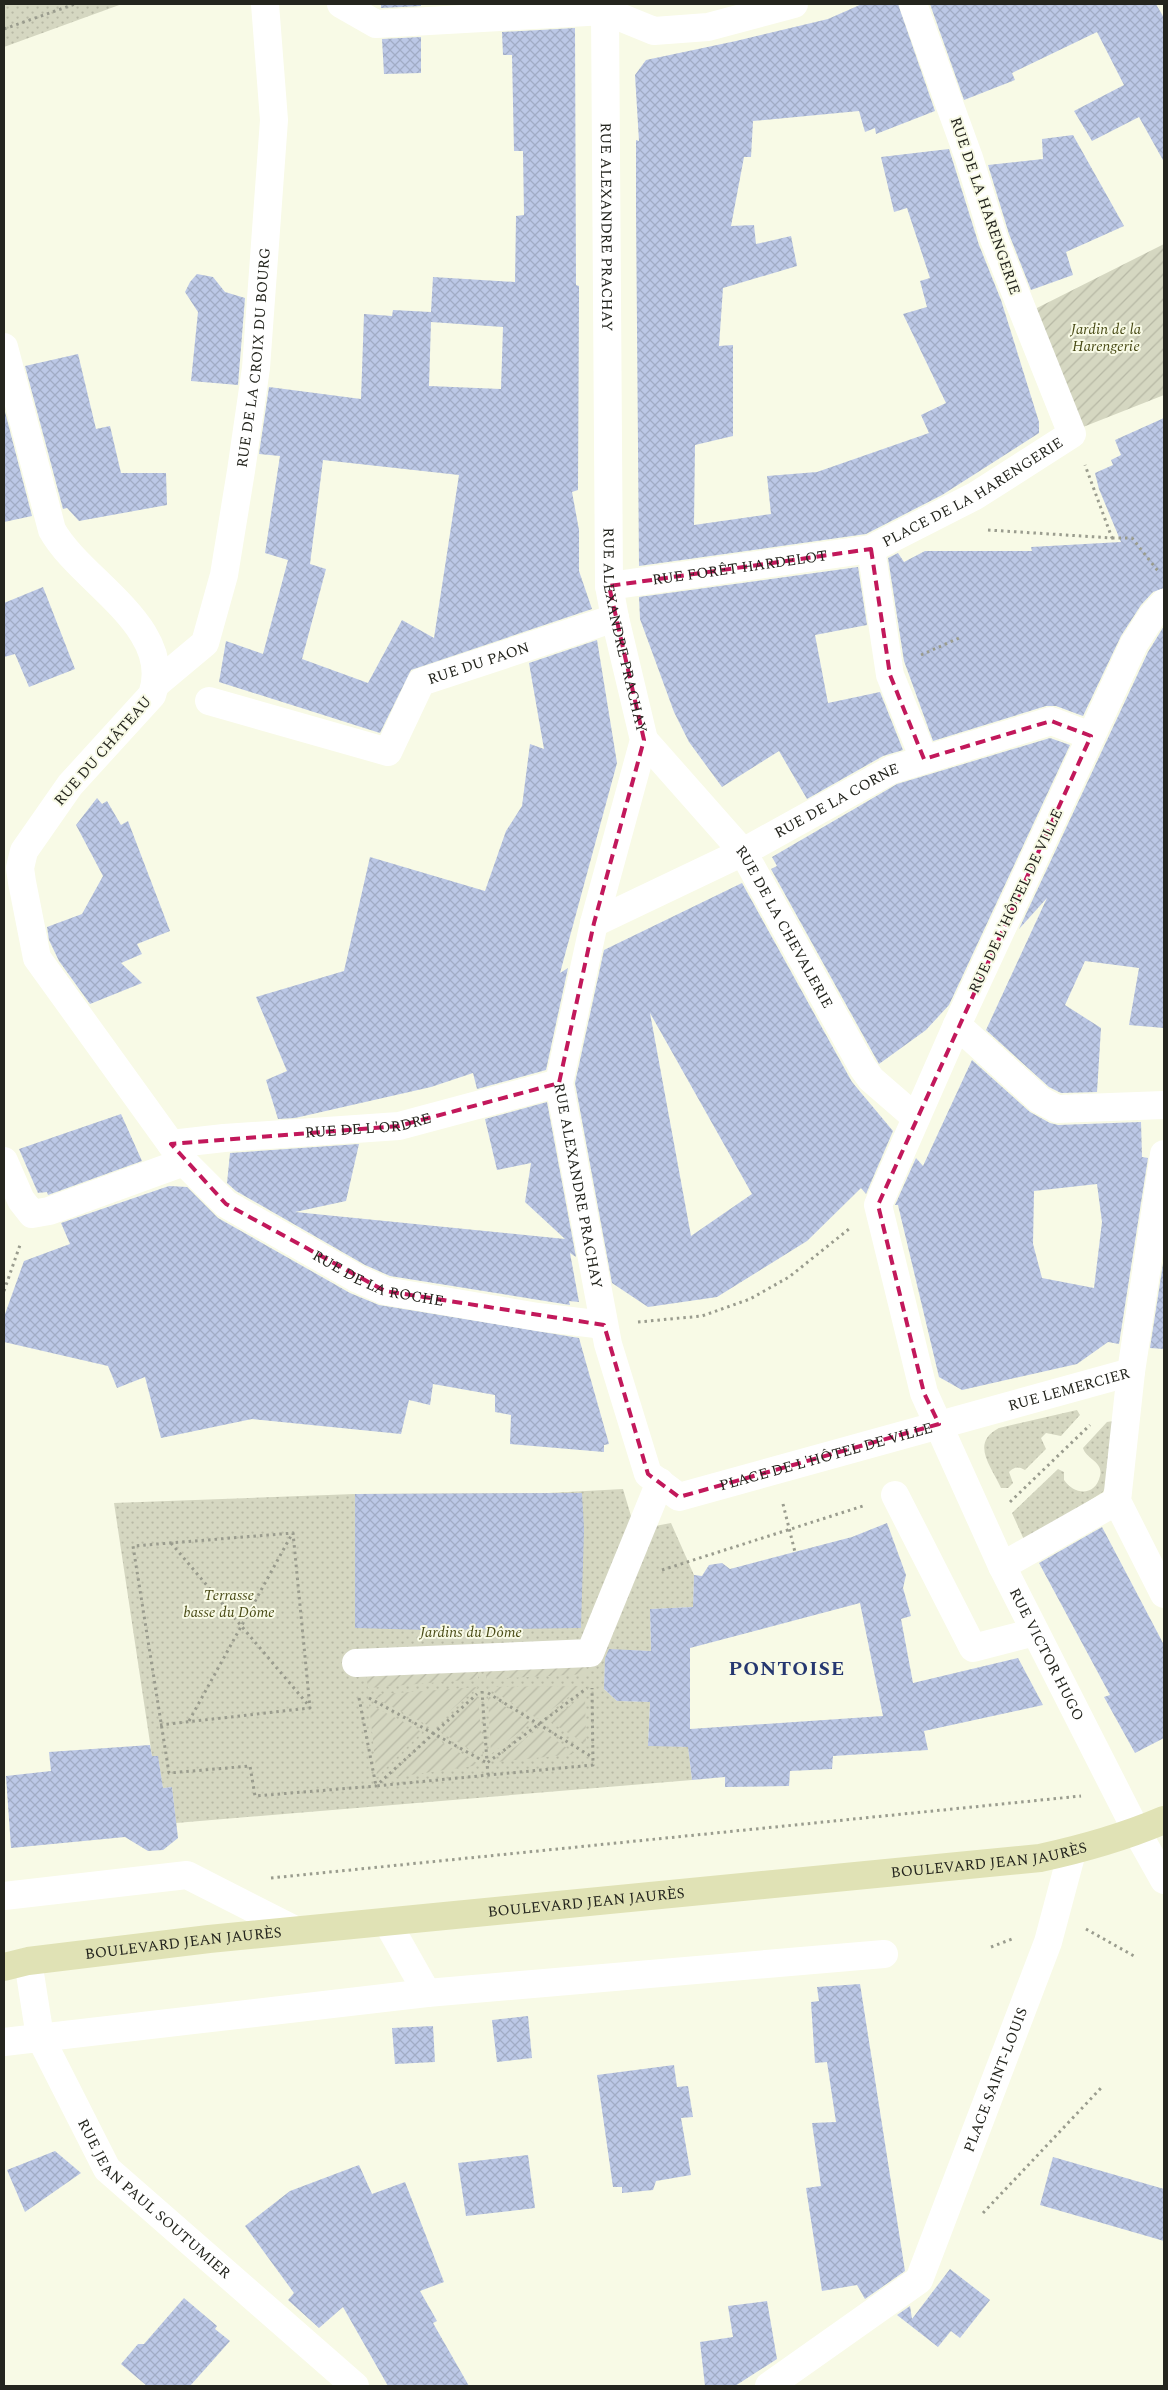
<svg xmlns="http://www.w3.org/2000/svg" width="1168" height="2390" font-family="Spectral,serif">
<defs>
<pattern id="grass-dots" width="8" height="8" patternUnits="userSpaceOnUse" patternTransform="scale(1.25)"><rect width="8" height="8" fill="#d5d7c1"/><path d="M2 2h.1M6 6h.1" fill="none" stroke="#b7b8a5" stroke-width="1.8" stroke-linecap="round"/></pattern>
<pattern id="garden-furrows" width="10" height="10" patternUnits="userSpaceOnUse" patternTransform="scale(1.25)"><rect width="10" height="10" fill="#d5d7c1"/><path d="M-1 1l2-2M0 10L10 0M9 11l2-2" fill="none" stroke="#b7b8a5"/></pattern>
<pattern id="building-cross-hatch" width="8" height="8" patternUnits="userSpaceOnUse" patternTransform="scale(1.25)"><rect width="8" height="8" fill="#bcc8e6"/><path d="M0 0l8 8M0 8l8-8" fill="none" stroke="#a1acc5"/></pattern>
</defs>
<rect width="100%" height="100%" fill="#f8fae6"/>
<g fill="url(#grass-dots)">
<path d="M 4,4 L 122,4 L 4,47 Z"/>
<path d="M 1077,1410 L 1080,1415 L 1061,1436 L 1046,1433 L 1041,1438 L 1046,1449 L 1025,1470 C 1018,1466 1014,1467 1009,1472 L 1013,1483 L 1008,1488 L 1001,1488 C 991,1466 970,1443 999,1428 Z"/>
<path d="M 1113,1421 L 1107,1485 L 1103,1492 L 1025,1542 L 1012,1513 L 1058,1469 L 1064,1472 L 1064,1480 C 1074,1495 1095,1497 1100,1476 C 1104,1462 1086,1459 1083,1448 L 1107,1422 Z"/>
<path d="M 623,1489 L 631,1516 L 650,1527 L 671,1523 L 694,1575 L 693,1607 L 650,1609 L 651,1651 L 620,1650 L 605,1664 L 604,1689 L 617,1701 L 650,1702 L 648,1745 L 688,1747 L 692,1780 L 176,1823 L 172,1787 L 163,1788 L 158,1757 L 152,1756 L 114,1503 L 355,1494 L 549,1493 Z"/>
</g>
<g fill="url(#garden-furrows)">
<path d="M 1164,244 L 1164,395 L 1083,427 L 1031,311 Z"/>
<path d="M 584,1663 L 586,1674 L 487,1679 L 484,1667 Z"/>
<path d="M 478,1666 L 478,1679 L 368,1688 L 366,1674 Z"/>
<path d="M 584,1686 L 538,1719 L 486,1687 Z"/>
<path d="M 478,1687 L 431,1727 L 369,1695 Z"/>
<path d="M 585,1695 L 586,1744 L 549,1721 Z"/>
<path d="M 478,1696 L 483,1757 L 439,1731 Z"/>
<path d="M 488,1696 L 531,1723 L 491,1754 Z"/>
<path d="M 369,1704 L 422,1732 L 377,1777 Z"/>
<path d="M 539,1728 L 575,1754 L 496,1762 Z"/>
<path d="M 435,1738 L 480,1765 L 389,1778 Z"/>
</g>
<g fill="url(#building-cross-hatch)" fill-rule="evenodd">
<path d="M 381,4 L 421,4 L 421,6 L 381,8 Z"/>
<path d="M 862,4 L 898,4 L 935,111 L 876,134 L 875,128 L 865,132 L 859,111 L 753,121 L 751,157 L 744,157 L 731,226 L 754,225 L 756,244 L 791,236 L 797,266 L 723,288 L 719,346 L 733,345 L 733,436 L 695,445 L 694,525 L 771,514 L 767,476 L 817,472 L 929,433 L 921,415 L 946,403 L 903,314 L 927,307 L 920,281 L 930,278 L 907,208 L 894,212 L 881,157 L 949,149 L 979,245 L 1001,300 L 1039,422 L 1039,433 L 942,495 L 866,534 L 639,566 L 636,208 L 636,140 L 639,141 L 635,75 L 646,60 L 736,41 L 828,19 Z"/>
<path d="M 930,4 L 1156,4 L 1164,18 L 1164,162 L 1139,117 L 1092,141 L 1074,111 L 1124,85 L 1097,32 L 1012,73 L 1015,80 L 964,100 Z"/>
<path d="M 575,28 L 576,285 L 579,286 L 579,299 L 578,490 L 572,492 L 579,530 L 579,571 L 592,609 L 411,670 L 380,733 L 219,682 L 226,641 L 263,654 L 288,560 L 265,553 L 280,456 L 259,454 L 269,387 L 361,399 L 364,314 L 392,316 L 393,310 L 431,312 L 433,277 L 515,282 L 516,216 L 524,215 L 523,151 L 514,151 L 512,55 L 503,55 L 502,32 ZM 431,322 L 503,327 L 501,389 L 429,386 ZM 323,460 L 459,475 L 434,638 L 402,620 L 368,683 L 302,659 L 326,569 L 310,564 Z"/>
<path d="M 421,37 L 421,73 L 384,74 L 382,39 Z"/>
<path d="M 1073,135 L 1124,226 L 1066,252 L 1073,275 L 1031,290 L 1009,234 L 988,165 L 1043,159 L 1042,139 Z"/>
<path d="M 197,274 L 213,277 L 225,292 L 245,298 L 238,385 L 191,381 L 198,312 L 185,292 L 190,282 Z"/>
<path d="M 78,354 L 96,429 L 110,426 L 121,473 L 166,473 L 167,505 L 79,521 L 67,508 L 63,509 L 25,366 Z"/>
<path d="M 4,408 L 32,516 L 4,522 Z"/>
<path d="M 1164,418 L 1164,588 L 1153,592 L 1141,605 L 1121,636 L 1083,716 L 1056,706 L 1046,706 L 933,741 L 904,661 L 888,558 L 898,553 L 904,562 L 925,551 L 1032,551 L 1031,547 L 1121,542 L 1099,489 L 1095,473 L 1113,465 L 1111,460 L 1121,455 L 1115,440 Z"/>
<path d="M 858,567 L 867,625 L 815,635 L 828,703 L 880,692 L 903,750 L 883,756 L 807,799 L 779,751 L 722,787 L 689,742 L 674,712 L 640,619 L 639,597 Z"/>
<path d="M 43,587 L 75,669 L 29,687 L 15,654 L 4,657 L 4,603 Z"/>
<path d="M 1164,626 L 1164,1028 L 1129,1025 L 1139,968 L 1085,961 L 1065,1005 L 1101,1028 L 1097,1092 L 1061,1093 L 1049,1087 L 986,1030 L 1047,898 L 1019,929 L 1148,652 Z"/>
<path d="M 597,640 L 617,763 L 560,973 L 568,968 L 546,1070 L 477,1089 L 473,1073 L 431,1087 L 295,1118 L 278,1119 L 266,1080 L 287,1071 L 256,997 L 344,971 L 370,857 L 485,891 L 506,831 L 522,806 L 530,744 L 544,749 L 529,663 Z"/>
<path d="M 1050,738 L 1070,745 L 949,1005 L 926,1030 L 879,1064 L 771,869 L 777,866 L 772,857 L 897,784 Z"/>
<path d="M 97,798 L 102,804 L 107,801 L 121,825 L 128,821 L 170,931 L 137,944 L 142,954 L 121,963 L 142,983 L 90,1004 L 59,961 L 49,940 L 47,927 L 82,914 L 103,876 L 76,825 Z"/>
<path d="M 742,883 L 852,1082 L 893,1131 L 866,1194 L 861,1188 L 807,1241 L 717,1297 L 648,1307 L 612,1283 L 575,1083 L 604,950 ZM 650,1013 L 752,1194 L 691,1236 Z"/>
<path d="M 972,1060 L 1030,1112 L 1050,1123 L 1058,1125 L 1141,1122 L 1142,1157 L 1148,1158 L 1119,1344 L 1108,1342 L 1077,1364 L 962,1390 L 939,1377 L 898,1205 L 895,1205 L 916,1158 L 923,1166 ZM 1097,1184 L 1102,1222 L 1094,1288 L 1042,1278 L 1033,1244 L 1034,1191 Z"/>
<path d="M 547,1102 L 576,1257 L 570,1253 L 579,1302 L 569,1301 L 570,1305 L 390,1276 L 365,1265 L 236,1191 L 227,1183 L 230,1153 L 359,1144 L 346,1201 L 295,1212 L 565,1239 L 525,1202 L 531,1163 L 497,1170 L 485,1119 Z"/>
<path d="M 121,1114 L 142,1161 L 48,1195 L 47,1192 L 38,1193 L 19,1149 Z"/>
<path d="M 169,1186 L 187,1187 L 218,1218 L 350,1293 L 379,1305 L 579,1338 L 609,1444 L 604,1445 L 604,1452 L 510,1444 L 511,1415 L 495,1412 L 495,1395 L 433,1384 L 430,1405 L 409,1400 L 401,1434 L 252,1419 L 161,1438 L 145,1377 L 117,1388 L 108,1366 L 4,1342 L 4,1317 L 24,1261 L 70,1244 L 61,1223 Z"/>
<path d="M 1164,1257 L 1164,1349 L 1150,1348 Z"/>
<path d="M 582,1493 L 584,1529 L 581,1628 L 428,1630 L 355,1628 L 355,1494 Z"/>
<path d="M 887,1523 L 906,1575 L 903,1588 L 911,1616 L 901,1619 L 913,1683 L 1018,1658 L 1043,1705 L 924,1731 L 928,1750 L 833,1756 L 832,1769 L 790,1771 L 789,1786 L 725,1787 L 725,1777 L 692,1780 L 688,1747 L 648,1746 L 650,1702 L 617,1701 L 604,1689 L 605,1658 L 609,1649 L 651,1651 L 650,1609 L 693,1607 L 694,1575 L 702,1576 L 709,1565 L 722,1563 L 730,1569 L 852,1537 ZM 860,1603 L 883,1716 L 690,1729 L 690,1648 Z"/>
<path d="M 1102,1527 L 1164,1645 L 1164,1738 L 1135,1753 L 1104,1697 L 1110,1695 L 1039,1563 Z"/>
<path d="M 150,1745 L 152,1756 L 158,1756 L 163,1788 L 172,1787 L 178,1838 L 163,1850 L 148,1851 L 125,1837 L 11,1848 L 6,1776 L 51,1771 L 49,1752 Z"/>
<path d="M 860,1984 L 905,2271 L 865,2299 L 857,2285 L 822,2291 L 806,2188 L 821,2186 L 812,2123 L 836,2122 L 827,2062 L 815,2063 L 811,2002 L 819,2001 L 817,1987 Z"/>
<path d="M 528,2016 L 532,2058 L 497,2062 L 492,2020 Z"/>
<path d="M 433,2026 L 435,2062 L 395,2064 L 392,2028 Z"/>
<path d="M 674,2065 L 677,2087 L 688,2086 L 693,2117 L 681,2118 L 691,2175 L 656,2181 L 653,2190 L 622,2193 L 622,2187 L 613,2187 L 597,2075 Z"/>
<path d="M 55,2151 L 81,2173 L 25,2212 L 7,2170 Z"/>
<path d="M 528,2155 L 535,2208 L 466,2216 L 458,2163 Z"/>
<path d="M 1053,2157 L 1164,2189 L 1164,2241 L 1040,2205 Z"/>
<path d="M 359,2165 L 372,2194 L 405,2182 L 444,2282 L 420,2291 L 437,2321 L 433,2323 L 469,2386 L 388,2386 L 343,2307 L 319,2328 L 288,2300 L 294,2293 L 245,2226 L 290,2191 Z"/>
<path d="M 950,2269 L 990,2300 L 960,2338 L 951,2331 L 938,2347 L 897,2315 L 910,2306 L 912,2319 Z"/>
<path d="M 184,2298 L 217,2326 L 215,2329 L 230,2341 L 190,2386 L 147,2386 L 121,2364 L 138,2344 L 144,2344 Z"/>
<path d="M 767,2301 L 777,2359 L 735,2386 L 705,2386 L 700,2342 L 733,2337 L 728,2306 Z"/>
</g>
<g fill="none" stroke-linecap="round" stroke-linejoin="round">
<g stroke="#9a9c8e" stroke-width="3" stroke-dasharray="2.5 4" stroke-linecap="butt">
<path d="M 4,29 L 75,4"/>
<path d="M 988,530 L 1112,538 L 1085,465"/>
<path d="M 1112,538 L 1132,538 L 1158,571"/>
<path d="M 921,655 L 959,638"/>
<path d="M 4,1291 L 20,1245"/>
<path d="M 638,1322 L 702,1316 L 750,1299 L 789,1277 L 849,1229"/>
<path d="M 1010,1502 L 1090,1425"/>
<path d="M 783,1504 L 795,1552"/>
<path d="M 171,1543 L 310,1707"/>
<path d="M 662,1570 L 863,1506"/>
<path d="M 482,1691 L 487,1762"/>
<path d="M 488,1693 L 592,1757"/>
<path d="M 359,1698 L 376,1786 L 593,1765 L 592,1688"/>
<path d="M 369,1698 L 487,1763"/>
<path d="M 189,1721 L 292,1534"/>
<path d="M 160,1725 L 310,1708 L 293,1533 L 133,1546 L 169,1773 L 250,1766 L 255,1796 L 376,1786 L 477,1694"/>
<path d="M 488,1775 L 487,1763 L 587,1688"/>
<path d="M 271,1878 L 1081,1796"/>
<path d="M 1086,1929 L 1134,1956"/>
<path d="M 991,1947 L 1012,1939"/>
<path d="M 983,2213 L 1101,2088"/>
</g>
<g stroke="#fff" stroke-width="28">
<path d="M 341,4 L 376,24 L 605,11"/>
<path d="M 598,4 L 605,11 L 654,31 L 708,27 L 794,4"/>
<path id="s1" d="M 605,11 L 609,586 L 615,618 L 644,740 L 594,923 L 559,1083 L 608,1344 L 648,1474 L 679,1497 L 1131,1372 L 1164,1154"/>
<path id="s2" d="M 4,347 L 52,530 C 80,581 176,627 152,695 L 70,785 L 24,851 L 20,868 L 22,882 L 37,958 L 184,1162 L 226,1204 L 358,1279 L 385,1291 L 538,1317 L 604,1325"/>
<path d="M 871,549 L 890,675 L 924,759"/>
<path id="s3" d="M 609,586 L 871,549 L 975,496 L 1072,434 L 994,239 L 969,158 L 913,4"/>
<path id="s4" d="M 1164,603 L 1152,616 L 1134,644 L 957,1025 L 878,1205 L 924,1393 L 1002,1566 L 1137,1832 L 1164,1880"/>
<path id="s5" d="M 156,684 L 205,643 L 224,575 L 241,471 L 256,368 L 274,120 L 265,4"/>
<path id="s6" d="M 209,701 L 388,752 L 421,682 L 615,618"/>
<path id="s7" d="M 644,740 L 743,852 L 863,1068 L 871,1079 L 916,1118"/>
<path id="s8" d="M 594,923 L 743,852 L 891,770 L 1051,721 L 1091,736"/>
<path d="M 957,1025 L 1040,1100 L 1057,1109 L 1164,1105"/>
<path id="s9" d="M 171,1144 L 224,1138 L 399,1126 L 559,1083"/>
<path d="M 4,1161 L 21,1200 L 32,1214 L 49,1211 L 184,1162"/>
<path d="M 1131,1372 L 1117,1501 L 1164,1594"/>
<path d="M 895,1495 L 973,1648 L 1035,1632"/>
<path d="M 1002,1566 L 1117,1501"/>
<path d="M 356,1663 L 590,1653 L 660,1482"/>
<path d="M 4,1896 L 187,1875 L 295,1930"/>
<path d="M 387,1922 L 427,1993"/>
<path id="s10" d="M 28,1961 L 40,2037 L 107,2169 L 355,2386"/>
<path d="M 4,2042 L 427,1993 L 884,1954"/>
<path id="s11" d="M 769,2386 L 919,2280 L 1048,1942 L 1072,1852"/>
</g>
<path stroke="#e0e2b5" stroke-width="28" id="s12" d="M 4,1967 L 28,1961 L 209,1939 L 1040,1858 C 1082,1849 1124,1837 1164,1820"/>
</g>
<path fill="none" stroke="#c2185b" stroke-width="4" stroke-dasharray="10 6" stroke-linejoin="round" d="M 871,549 L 890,675 L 924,759 L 1051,721 L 1091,736 L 878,1205 L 924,1393 L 939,1424 L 679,1497 L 648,1474 L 604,1325 L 385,1291 L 226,1204 L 171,1144 L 399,1126 L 559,1083 L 594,923 L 644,740 L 609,586 Z"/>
<g text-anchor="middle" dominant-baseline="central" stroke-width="4" stroke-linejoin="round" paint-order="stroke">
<g font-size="15" fill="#24251e" stroke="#f8fae6">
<text transform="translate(985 206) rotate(71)">RUE DE LA HARENGERIE</text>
<text stroke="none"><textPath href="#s1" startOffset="216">RUE ALEXANDRE PRACHAY</textPath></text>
<text stroke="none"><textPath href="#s5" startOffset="354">RUE DE LA CROIX DU BOURG</textPath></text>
<text stroke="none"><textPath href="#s3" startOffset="381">PLACE DE LA HARENGERIE</textPath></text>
<text stroke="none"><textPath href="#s3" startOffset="132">RUE FORÊT HARDELOT</textPath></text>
<text stroke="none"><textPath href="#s1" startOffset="621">RUE ALEXANDRE PRACHAY</textPath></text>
<text stroke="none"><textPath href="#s6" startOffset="324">RUE DU PAON</textPath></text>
<text transform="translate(103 751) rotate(-49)">RUE DU CHÂTEAU</text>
<text stroke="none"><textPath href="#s8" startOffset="272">RUE DE LA CORNE</textPath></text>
<text transform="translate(1016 901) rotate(-65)">RUE DE L'HÔTEL DE VILLE</text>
<text stroke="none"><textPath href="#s7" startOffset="235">RUE DE LA CHEVALERIE</textPath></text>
<text stroke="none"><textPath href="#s9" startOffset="198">RUE DE L'ORDRE</textPath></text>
<text stroke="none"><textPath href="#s1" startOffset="1191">RUE ALEXANDRE PRACHAY</textPath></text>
<text stroke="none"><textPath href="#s2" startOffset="1185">RUE DE LA ROCHE</textPath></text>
<text stroke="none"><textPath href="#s1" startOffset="1931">RUE LEMERCIER</textPath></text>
<text stroke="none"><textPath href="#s1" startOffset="1679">PLACE DE L'HÔTEL DE VILLE</textPath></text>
<text stroke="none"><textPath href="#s4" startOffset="1150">RUE VICTOR HUGO</textPath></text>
<text stroke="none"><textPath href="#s12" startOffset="991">BOULEVARD JEAN JAURÈS</textPath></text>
<text stroke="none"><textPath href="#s12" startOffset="586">BOULEVARD JEAN JAURÈS</textPath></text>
<text stroke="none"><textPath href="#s12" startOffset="181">BOULEVARD JEAN JAURÈS</textPath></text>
<text stroke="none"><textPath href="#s11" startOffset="398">PLACE SAINT-LOUIS</textPath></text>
<text stroke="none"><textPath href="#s10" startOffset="278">RUE JEAN PAUL SOUTUMIER</textPath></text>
</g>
<g font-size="15" font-style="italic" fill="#494b16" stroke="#f8fae6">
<text x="1106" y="329">Jardin de la<tspan x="1106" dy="17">Harengerie</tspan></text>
<text x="229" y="1595">Terrasse<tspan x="229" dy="17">basse du Dôme</tspan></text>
<text x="471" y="1632">Jardins du Dôme</text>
</g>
<g font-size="20" font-weight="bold" letter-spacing="1" fill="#253770" stroke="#f8fae6">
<text x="787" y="1669">PONTOISE</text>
</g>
</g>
<rect width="1168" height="2390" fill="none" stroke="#24251e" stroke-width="10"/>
</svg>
